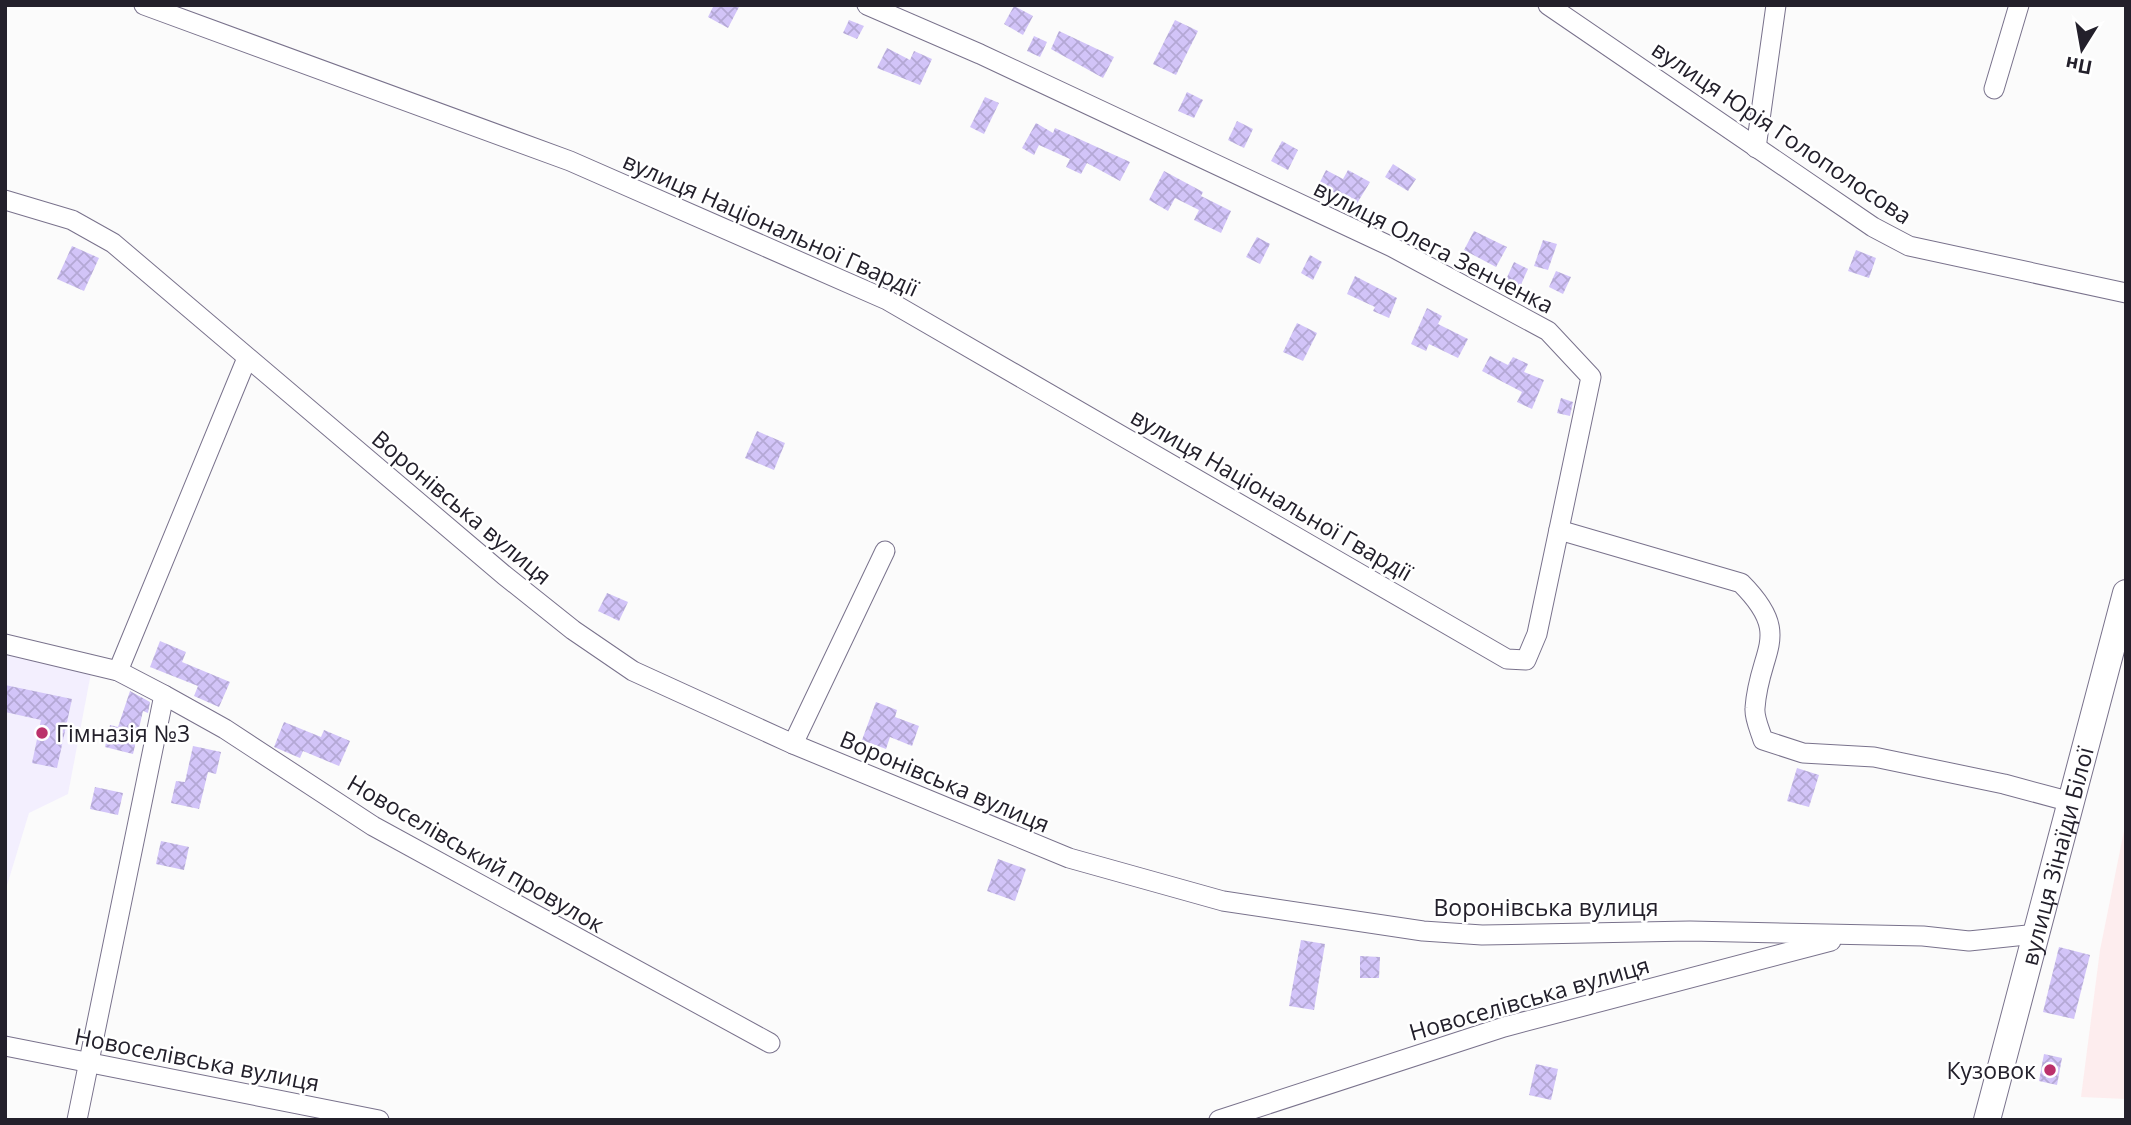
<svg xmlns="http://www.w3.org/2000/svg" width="2131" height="1125" font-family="'Open Sans',sans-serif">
<defs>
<pattern id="building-cross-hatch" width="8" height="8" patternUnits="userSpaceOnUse" patternTransform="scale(1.75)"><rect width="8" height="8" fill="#d2c4f8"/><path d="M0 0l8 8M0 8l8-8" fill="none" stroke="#b4a8d5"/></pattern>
</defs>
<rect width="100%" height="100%" fill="#fbfbfb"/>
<path fill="#f3effe" d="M 5,651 L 91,673 L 68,794 L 29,813 L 5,892 Z"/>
<path fill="#fdedee" d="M 2126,821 L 2126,1099 L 2081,1097 L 2100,950 Z"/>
<g fill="url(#building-cross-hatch)">
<path d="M 714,5 L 740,5 L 728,28 L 708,17 Z"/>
<path d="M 1014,6 L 1033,16 L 1023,35 L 1004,24 Z"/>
<path d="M 849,20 L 864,26 L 857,39 L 843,33 Z"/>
<path d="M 1175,20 L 1198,31 L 1176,75 L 1153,64 Z"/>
<path d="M 1059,31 L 1114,57 L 1103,78 L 1051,49 Z"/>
<path d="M 1034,36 L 1047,42 L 1040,57 L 1027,51 Z"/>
<path d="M 887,48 L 910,60 L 914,51 L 932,59 L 920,85 L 877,68 Z"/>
<path d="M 1187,92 L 1203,100 L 1194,118 L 1178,111 Z"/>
<path d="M 985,97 L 999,103 L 984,134 L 970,127 Z"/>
<path d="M 1237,121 L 1253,129 L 1244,148 L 1228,140 Z"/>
<path d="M 1036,123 L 1053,133 L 1055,128 L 1130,162 L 1120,181 L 1087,163 L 1081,174 L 1066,167 L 1070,159 L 1039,145 L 1034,155 L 1022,148 Z"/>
<path d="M 1282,141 L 1298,150 L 1288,170 L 1271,161 Z"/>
<path d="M 1393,164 L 1416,179 L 1408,191 L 1385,177 Z"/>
<path d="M 1326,170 L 1343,179 L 1348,170 L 1370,182 L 1356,205 L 1319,184 Z"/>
<path d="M 1164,171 L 1203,192 L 1201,196 L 1231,211 L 1221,233 L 1194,220 L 1199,210 L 1175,198 L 1168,211 L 1149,200 Z"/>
<path d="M 1474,231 L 1507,247 L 1496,267 L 1464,250 Z"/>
<path d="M 1257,237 L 1270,244 L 1260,264 L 1246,257 Z"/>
<path d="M 1543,240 L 1557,244 L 1548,270 L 1534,266 Z"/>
<path d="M 72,246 L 99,258 L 84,291 L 57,279 Z"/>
<path d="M 1856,250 L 1876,258 L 1869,278 L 1848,271 Z"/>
<path d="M 1310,255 L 1322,262 L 1313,280 L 1301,273 Z"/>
<path d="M 1514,262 L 1528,269 L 1518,291 L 1504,284 Z"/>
<path d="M 1556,271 L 1571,277 L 1563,294 L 1549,287 Z"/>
<path d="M 1355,276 L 1397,298 L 1389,318 L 1373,311 L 1375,307 L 1347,294 Z"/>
<path d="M 1427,308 L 1442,316 L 1438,324 L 1468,339 L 1458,358 L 1429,344 L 1426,351 L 1411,344 Z"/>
<path d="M 1297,323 L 1317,333 L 1303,361 L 1283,352 Z"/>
<path d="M 1490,356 L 1508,365 L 1513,357 L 1528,364 L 1524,372 L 1544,380 L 1532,409 L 1517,402 L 1522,392 L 1482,371 Z"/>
<path d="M 1561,398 L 1573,402 L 1570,416 L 1557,413 Z"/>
<path d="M 757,431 L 785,443 L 774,470 L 745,458 Z"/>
<path d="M 607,593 L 628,602 L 619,621 L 598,611 Z"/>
<path d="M 160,641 L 186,652 L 182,662 L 230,682 L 219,707 L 194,696 L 198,686 L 150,667 Z"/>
<path d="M 5,685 L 72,699 L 57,768 L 32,763 L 41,720 L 5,712 Z"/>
<path d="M 130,691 L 150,702 L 148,713 L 143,711 L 133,754 L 105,747 L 110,725 L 118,727 Z"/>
<path d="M 876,702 L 897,710 L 895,717 L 919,726 L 912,746 L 890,737 L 886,749 L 862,740 Z"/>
<path d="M 284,722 L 321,737 L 324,730 L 350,741 L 339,766 L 303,751 L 300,758 L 274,747 Z"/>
<path d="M 193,746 L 221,752 L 216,774 L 208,772 L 199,809 L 171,803 L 176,781 L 185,782 Z"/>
<path d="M 1797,768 L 1819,775 L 1809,807 L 1787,801 Z"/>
<path d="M 95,787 L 123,793 L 118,815 L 90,809 Z"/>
<path d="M 161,841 L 189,847 L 184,870 L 156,864 Z"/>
<path d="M 998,859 L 1026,869 L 1015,901 L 987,891 Z"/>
<path d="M 1301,940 L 1325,944 L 1314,1010 L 1289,1006 Z"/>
<path d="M 2059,947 L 2090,955 L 2074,1019 L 2043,1012 Z"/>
<path d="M 1360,956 L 1380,957 L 1379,978 L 1360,978 Z"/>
<path d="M 2044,1054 L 2062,1058 L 2057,1085 L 2039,1081 Z"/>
<path d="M 1536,1064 L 1558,1069 L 1551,1100 L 1529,1095 Z"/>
</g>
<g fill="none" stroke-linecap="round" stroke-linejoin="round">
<defs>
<g id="street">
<path d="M 144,5 L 570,161 L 887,300 L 1507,659 L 1526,660 L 1537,634 L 1591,377 L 1548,331 L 1392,247 L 980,54 L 867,5"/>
<path d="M 1548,5 L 1873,227 L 1909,246 L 2126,293"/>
<path d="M 1994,89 L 2019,5"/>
<path d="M 1756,148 L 1776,5"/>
<path d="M 5,200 L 72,220 L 113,243 L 504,575 L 573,630 L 633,671 L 793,744 L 1069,858 L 1223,901 L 1423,931 L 1482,935 L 1690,931 L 1923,936 L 1969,941 L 2037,934"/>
<path d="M 1559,530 L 1741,583 C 1794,636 1759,649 1755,708 C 1754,718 1760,730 1763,740 L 1803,753 L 1874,757 L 2004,784 L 2071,802"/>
<path d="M 5,644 L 118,671 L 164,695 L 225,729 L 373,826 L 770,1043"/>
<path d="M 118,671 L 247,358"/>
<path d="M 793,744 L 885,551"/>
<path d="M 5,1046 L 379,1120"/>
<path d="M 77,1120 L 164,695"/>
<path d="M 1219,1120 L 1504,1027 L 1831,941"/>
</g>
<g id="secondary">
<path id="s1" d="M 1987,1120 L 2126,593"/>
</g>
</defs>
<use href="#street" stroke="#79728c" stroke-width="21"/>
<use href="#secondary" stroke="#79728c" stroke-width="28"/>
<use href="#street" stroke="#fff" stroke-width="19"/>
<use href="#secondary" stroke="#fff" stroke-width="26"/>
</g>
<g fill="#bb316b" stroke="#fff" stroke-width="2.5">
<circle cx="42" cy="733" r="7"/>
<circle cx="2050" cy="1070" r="7"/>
</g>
<g text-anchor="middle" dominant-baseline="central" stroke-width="5" stroke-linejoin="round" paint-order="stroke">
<g font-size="23" fill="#23202b" stroke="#fff">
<text transform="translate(1782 132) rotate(34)">вулиця Юрія Голополосова</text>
<text transform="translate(771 224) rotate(24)">вулиця Національної Гвардії</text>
<text transform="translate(1434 246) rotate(27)">вулиця Олега Зенченка</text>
<text transform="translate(1272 494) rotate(30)">вулиця Національної Гвардії</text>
<text transform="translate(462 507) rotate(40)">Воронівська вулиця</text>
<text transform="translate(945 781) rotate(23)">Воронівська вулиця</text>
<text transform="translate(476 853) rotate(30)">Новоселівський провулок</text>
<text stroke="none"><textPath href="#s1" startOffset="273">вулиця Зінаїди Білої</textPath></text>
<text x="1546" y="907">Воронівська вулиця</text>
<text transform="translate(1529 998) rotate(-16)">Новоселівська вулиця</text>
<text transform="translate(197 1059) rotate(11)">Новоселівська вулиця</text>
</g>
<g font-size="23" fill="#23202b" stroke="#fff" text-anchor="start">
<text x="56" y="733">Гімназія №3</text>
<text x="2036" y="1070" text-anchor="end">Кузовок</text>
</g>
</g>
<rect width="2131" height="1125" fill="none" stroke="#23202b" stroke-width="14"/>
<g transform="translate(2082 49) rotate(191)" stroke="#ffffff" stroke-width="5" paint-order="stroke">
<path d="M0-5L12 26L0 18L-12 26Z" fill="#23202b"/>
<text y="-10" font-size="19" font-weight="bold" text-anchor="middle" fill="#23202b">Пн</text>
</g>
</svg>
